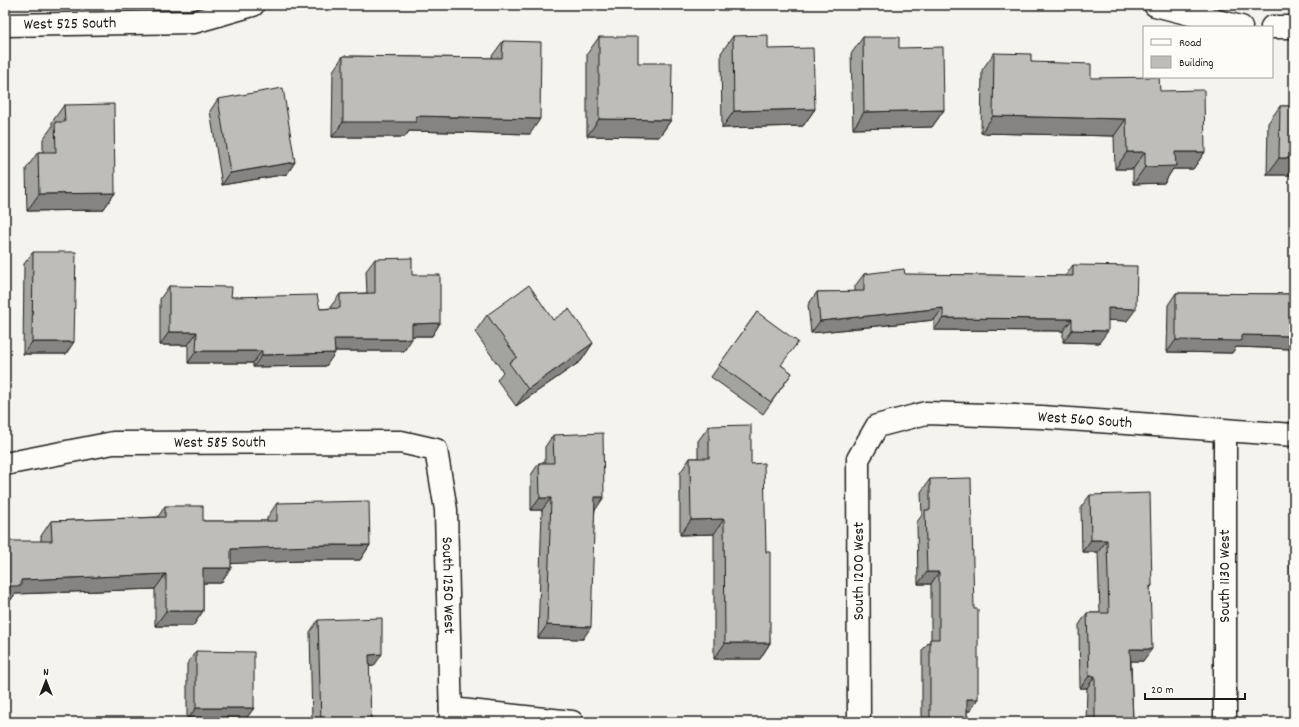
<svg xmlns="http://www.w3.org/2000/svg" width="1299" height="727" font-family="Dekko,sans-serif">
<rect width="100%" height="100%" fill="#f4f3ee"/>
<filter id="ink" filterUnits="userSpaceOnUse"><feTurbulence type="fractalNoise" baseFrequency=".025" numOctaves="2"/><feDisplacementMap in="SourceGraphic" scale="8" xChannelSelector="R" yChannelSelector="G"/><feConvolveMatrix kernelMatrix="1 2 1 2 8 2 1 2 1" color-interpolation-filters="sRGB"/></filter>
<g filter="url(#ink)">
<g fill="none" stroke-linecap="round" stroke-linejoin="round">
<defs>
<g id="minor">
<path d="M 1155,5 L 1241,27"/>
<path id="s1" d="M 5,25 L 194,22 L 253,5"/>
<path d="M 1272,27 L 1294,27"/>
<path d="M 1225,431 L 1225,722"/>
<path id="s2" d="M 5,464 L 113,443 L 401,442 L 436,450 L 446,510 L 451,722"/>
<path d="M 451,709 L 572,722"/>
<path id="s3" d="M 859,722 L 858,459 L 877,426 L 926,413 L 1041,417 L 1294,435"/>
</g>
</defs>
<use href="#minor" stroke="#1c1c1c" stroke-width="25"/>
<use href="#minor" stroke="#fdfcf7" stroke-width="22"/>
</g>
<g fill="#a3a3a0" stroke="#1c1c1c">
<path d="M 733,36 L 768,49 L 815,109 L 803,126 L 722,128 L 721,53 Z"/>
<path d="M 599,37 L 638,63 L 671,120 L 659,137 L 587,136 L 587,54 Z"/>
<path d="M 863,37 L 899,48 L 944,110 L 932,127 L 853,129 L 851,54 Z"/>
<path d="M 503,41 L 530,134 L 409,131 L 405,137 L 332,137 L 333,71 L 343,56 L 492,58 L 492,56 Z"/>
<path d="M 994,53 L 1031,62 L 1091,78 L 1205,152 L 1193,169 L 1173,169 L 1164,183 L 1133,184 L 1133,169 L 1115,169 L 1114,136 L 981,133 L 982,70 Z"/>
<path d="M 218,99 L 295,162 L 287,174 L 222,185 L 210,111 Z"/>
<path d="M 64,105 L 115,193 L 103,210 L 27,211 L 26,169 L 38,152 L 43,152 L 43,139 L 52,127 L 52,122 Z"/>
<path d="M 1280,106 L 1294,106 L 1294,175 L 1267,175 L 1268,123 Z"/>
<path d="M 33,252 L 66,354 L 23,354 L 24,264 Z"/>
<path d="M 375,259 L 412,275 L 440,323 L 432,336 L 412,336 L 404,351 L 335,351 L 326,366 L 253,367 L 253,363 L 188,363 L 188,345 L 160,345 L 160,299 L 169,286 L 231,297 L 320,309 L 331,308 L 331,306 L 340,294 L 367,293 L 366,271 Z"/>
<path d="M 1073,265 L 1127,321 L 1108,320 L 1099,343 L 1063,342 L 1063,331 L 934,330 L 934,320 L 811,333 L 808,305 L 817,292 L 855,292 L 855,286 L 864,274 L 1065,276 Z"/>
<path d="M 1176,293 L 1294,294 L 1294,352 L 1292,352 L 1292,349 L 1236,347 L 1232,353 L 1167,352 L 1168,305 Z"/>
<path d="M 757,312 L 781,365 L 792,373 L 763,414 L 711,377 Z"/>
<path d="M 487,315 L 553,320 L 593,343 L 581,361 L 516,406 L 497,380 L 503,372 L 475,332 Z"/>
<path d="M 709,426 L 751,464 L 766,552 L 770,643 L 760,659 L 714,659 L 714,534 L 680,535 L 680,473 L 690,458 L 698,458 L 698,441 Z"/>
<path d="M 553,435 L 596,509 L 595,509 L 583,639 L 538,638 L 542,510 L 531,510 L 531,475 L 539,463 L 545,463 L 545,447 Z"/>
<path d="M 930,479 L 970,711 L 967,711 L 967,722 L 922,722 L 922,651 L 931,639 L 931,584 L 918,584 L 917,522 L 922,515 L 921,492 Z"/>
<path d="M 1090,495 L 1152,586 L 1150,588 L 1143,661 L 1131,661 L 1133,721 L 1144,722 L 1086,722 L 1087,688 L 1080,688 L 1079,625 L 1087,613 L 1100,613 L 1098,552 L 1082,552 L 1081,507 Z"/>
<path d="M 277,503 L 370,545 L 360,560 L 303,560 L 302,561 L 231,563 L 231,568 L 221,583 L 203,583 L 203,611 L 193,626 L 155,626 L 155,589 L 15,594 L 10,601 L 5,601 L 41,541 L 41,536 L 51,521 L 158,517 L 165,506 L 203,521 L 267,521 L 267,518 Z"/>
<path d="M 1294,555 L 1294,661 L 1292,661 L 1290,560 Z"/>
<path d="M 318,620 L 374,666 L 369,666 L 371,722 L 312,722 L 310,632 Z"/>
<path d="M 196,651 L 254,708 L 245,720 L 187,720 L 187,664 Z"/>
</g>
<g fill="#858482" stroke="#1c1c1c">
<path d="M 815,109 L 803,126 L 722,128 L 734,111 Z"/>
<path d="M 944,110 L 932,127 L 853,129 L 864,112 Z"/>
<path d="M 416,116 L 540,119 L 530,134 L 409,131 L 405,137 L 332,137 L 343,122 Z"/>
<path d="M 993,116 L 1126,119 L 1114,136 L 981,133 Z"/>
<path d="M 599,119 L 671,120 L 659,137 L 587,136 Z"/>
<path d="M 1127,152 L 1145,152 L 1133,169 L 1115,169 Z"/>
<path d="M 1175,152 L 1205,152 L 1193,169 L 1173,169 L 1164,183 L 1133,184 L 1145,167 Z"/>
<path d="M 1279,158 L 1294,158 L 1294,175 L 1267,175 Z"/>
<path d="M 295,162 L 287,174 L 222,185 L 230,173 Z"/>
<path d="M 115,193 L 103,210 L 27,211 L 39,194 Z"/>
<path d="M 943,308 L 934,320 L 811,333 L 820,321 Z"/>
<path d="M 1108,308 L 1136,309 L 1127,321 L 1100,320 Z"/>
<path d="M 943,318 L 1072,319 L 1063,331 L 934,330 Z"/>
<path d="M 440,323 L 432,336 L 404,336 L 412,324 Z"/>
<path d="M 1072,330 L 1108,331 L 1099,343 L 1063,342 Z"/>
<path d="M 169,332 L 197,332 L 188,345 L 160,345 Z"/>
<path d="M 1241,335 L 1294,336 L 1294,346 L 1292,349 L 1236,347 L 1232,353 L 1167,352 L 1176,340 Z"/>
<path d="M 334,339 L 412,339 L 404,351 L 326,351 Z"/>
<path d="M 32,342 L 74,342 L 66,354 L 23,354 Z"/>
<path d="M 593,343 L 581,361 L 516,406 L 528,389 Z"/>
<path d="M 196,351 L 262,351 L 253,363 L 188,363 Z"/>
<path d="M 335,353 L 326,366 L 253,367 L 262,355 Z"/>
<path d="M 595,497 L 604,497 L 596,509 L 587,509 Z"/>
<path d="M 540,498 L 551,498 L 542,510 L 531,510 Z"/>
<path d="M 724,519 L 714,534 L 680,535 L 691,520 Z"/>
<path d="M 1091,540 L 1107,540 L 1098,552 L 1082,552 Z"/>
<path d="M 313,545 L 370,545 L 360,560 L 303,560 L 302,561 L 221,564 L 231,549 Z"/>
<path d="M 203,568 L 231,568 L 221,583 L 192,583 Z"/>
<path d="M 927,572 L 939,572 L 931,584 L 918,584 Z"/>
<path d="M 166,574 L 155,589 L 15,594 L 10,601 L 5,601 L 5,586 L 21,580 Z"/>
<path d="M 166,611 L 203,611 L 193,626 L 155,626 Z"/>
<path d="M 547,625 L 591,627 L 583,639 L 538,638 Z"/>
<path d="M 725,643 L 770,643 L 760,659 L 714,659 Z"/>
<path d="M 1130,649 L 1152,649 L 1143,661 L 1122,661 Z"/>
<path d="M 382,654 L 374,666 L 360,667 L 369,655 Z"/>
<path d="M 1089,676 L 1095,676 L 1087,688 L 1080,688 Z"/>
<path d="M 967,699 L 978,699 L 970,711 L 958,711 Z"/>
<path d="M 196,708 L 254,708 L 245,720 L 187,720 Z"/>
</g>
<g fill="#bebdba" stroke="#1c1c1c">
<path d="M 768,35 L 768,49 L 813,48 L 815,109 L 734,111 L 733,36 Z"/>
<path d="M 599,37 L 638,37 L 638,63 L 672,63 L 671,120 L 599,119 Z"/>
<path d="M 863,37 L 899,37 L 899,48 L 943,47 L 944,110 L 864,112 Z"/>
<path d="M 503,41 L 541,42 L 540,119 L 416,116 L 416,122 L 343,122 L 343,56 L 502,58 Z"/>
<path d="M 994,53 L 1031,54 L 1031,62 L 1091,64 L 1091,78 L 1159,77 L 1160,91 L 1204,90 L 1205,152 L 1175,152 L 1176,166 L 1145,167 L 1145,152 L 1127,152 L 1126,119 L 993,116 Z"/>
<path d="M 283,88 L 295,162 L 230,173 L 218,99 Z"/>
<path d="M 114,104 L 115,193 L 39,194 L 38,152 L 56,152 L 55,122 L 65,122 L 64,105 Z"/>
<path d="M 1280,106 L 1294,106 L 1294,158 L 1279,158 Z"/>
<path d="M 33,252 L 76,252 L 74,342 L 32,342 Z"/>
<path d="M 412,258 L 412,275 L 440,275 L 440,323 L 412,324 L 412,339 L 334,339 L 335,353 L 262,355 L 262,351 L 196,351 L 197,332 L 169,332 L 169,286 L 232,287 L 231,297 L 317,295 L 320,309 L 340,308 L 340,294 L 375,293 L 375,259 Z"/>
<path d="M 1073,265 L 1137,266 L 1136,309 L 1108,308 L 1108,331 L 1072,330 L 1072,319 L 943,318 L 943,308 L 820,321 L 817,292 L 864,291 L 864,274 L 904,269 L 905,274 L 1073,276 Z"/>
<path d="M 529,285 L 553,320 L 569,309 L 593,343 L 528,389 L 509,363 L 517,357 L 487,315 Z"/>
<path d="M 1176,293 L 1294,294 L 1294,336 L 1241,335 L 1241,341 L 1176,340 Z"/>
<path d="M 757,312 L 798,342 L 781,365 L 792,373 L 771,402 L 719,365 Z"/>
<path d="M 751,425 L 751,464 L 764,463 L 766,552 L 770,552 L 770,643 L 725,643 L 724,519 L 691,520 L 690,458 L 709,458 L 709,426 Z"/>
<path d="M 603,433 L 604,497 L 595,497 L 591,627 L 547,625 L 551,498 L 540,498 L 539,463 L 554,463 L 553,435 Z"/>
<path d="M 971,478 L 974,609 L 978,609 L 978,699 L 967,699 L 967,722 L 930,722 L 930,639 L 939,639 L 939,572 L 927,572 L 925,510 L 930,510 L 930,479 Z"/>
<path d="M 1150,493 L 1152,586 L 1150,586 L 1152,649 L 1130,649 L 1133,721 L 1144,722 L 1095,722 L 1095,676 L 1089,676 L 1087,613 L 1109,613 L 1107,540 L 1091,540 L 1090,495 Z"/>
<path d="M 369,501 L 370,545 L 313,545 L 313,546 L 231,549 L 231,568 L 203,568 L 203,611 L 166,611 L 166,574 L 21,580 L 21,586 L 5,586 L 5,541 L 52,541 L 51,521 L 165,517 L 165,506 L 203,506 L 203,521 L 277,521 L 277,503 Z"/>
<path d="M 382,618 L 382,654 L 369,655 L 371,722 L 321,722 L 318,620 Z"/>
<path d="M 196,651 L 254,652 L 254,708 L 196,708 Z"/>
</g>
</g>
<g text-anchor="middle" dominant-baseline="central" stroke-width="3" stroke-linejoin="round" paint-order="stroke">
<g font-size="16" fill="#1c1c1c" stroke="#fdfcf7">
<text stroke="none"><textPath href="#s1" startOffset="65">West 525 South</textPath></text>
<text stroke="none"><textPath href="#s3" startOffset="511">West 560 South</textPath></text>
<text stroke="none"><textPath href="#s2" startOffset="217">West 585 South</textPath></text>
<text transform="translate(859 571) rotate(-90)">South 1200 West</text>
<text transform="translate(1225 576) rotate(-90)">South 1130 West</text>
<text stroke="none"><textPath href="#s2" startOffset="570">South 1250 West</textPath></text>
</g>
</g>
<rect width="1299" height="727" fill="none" stroke="#fdfcf7" stroke-width="20"/>
<rect x="10" y="10" width="1279" height="707" fill="none" stroke="#1c1c1c" stroke-width="1.5" filter="url(#ink)"/>
<rect x="1143" y="26" width="130" height="52" fill="#fdfcf7" stroke="#a3a29f"/>
<rect x="1151" y="39" width="20" height="6" fill="#fdfcf7" stroke="#a3a29f"/>
<text x="1179" y="46" font-size="12" fill="#1c1c1c">Road</text>
<rect x="1151" y="56" width="20" height="12" fill="#bebdba" stroke="#a3a29f"/>
<text x="1179" y="66" font-size="12" fill="#1c1c1c">Building</text>
<g transform="translate(46 681)" stroke="#fdfcf7" stroke-width="3" paint-order="stroke">
<path d="M0-3L7 15L0 10L-7 15Z" fill="#1c1c1c"/>
<text y="-6" font-size="11" font-weight="bold" text-anchor="middle" fill="#1c1c1c">N</text>
</g>
<path d="M1145 693v6h100v-6" fill="none" stroke="#1c1c1c" stroke-width="2"/>
<text x="1151" y="693" font-size="12" fill="#1c1c1c" stroke="#fdfcf7" stroke-width="3" paint-order="stroke">20 m</text>
</svg>
